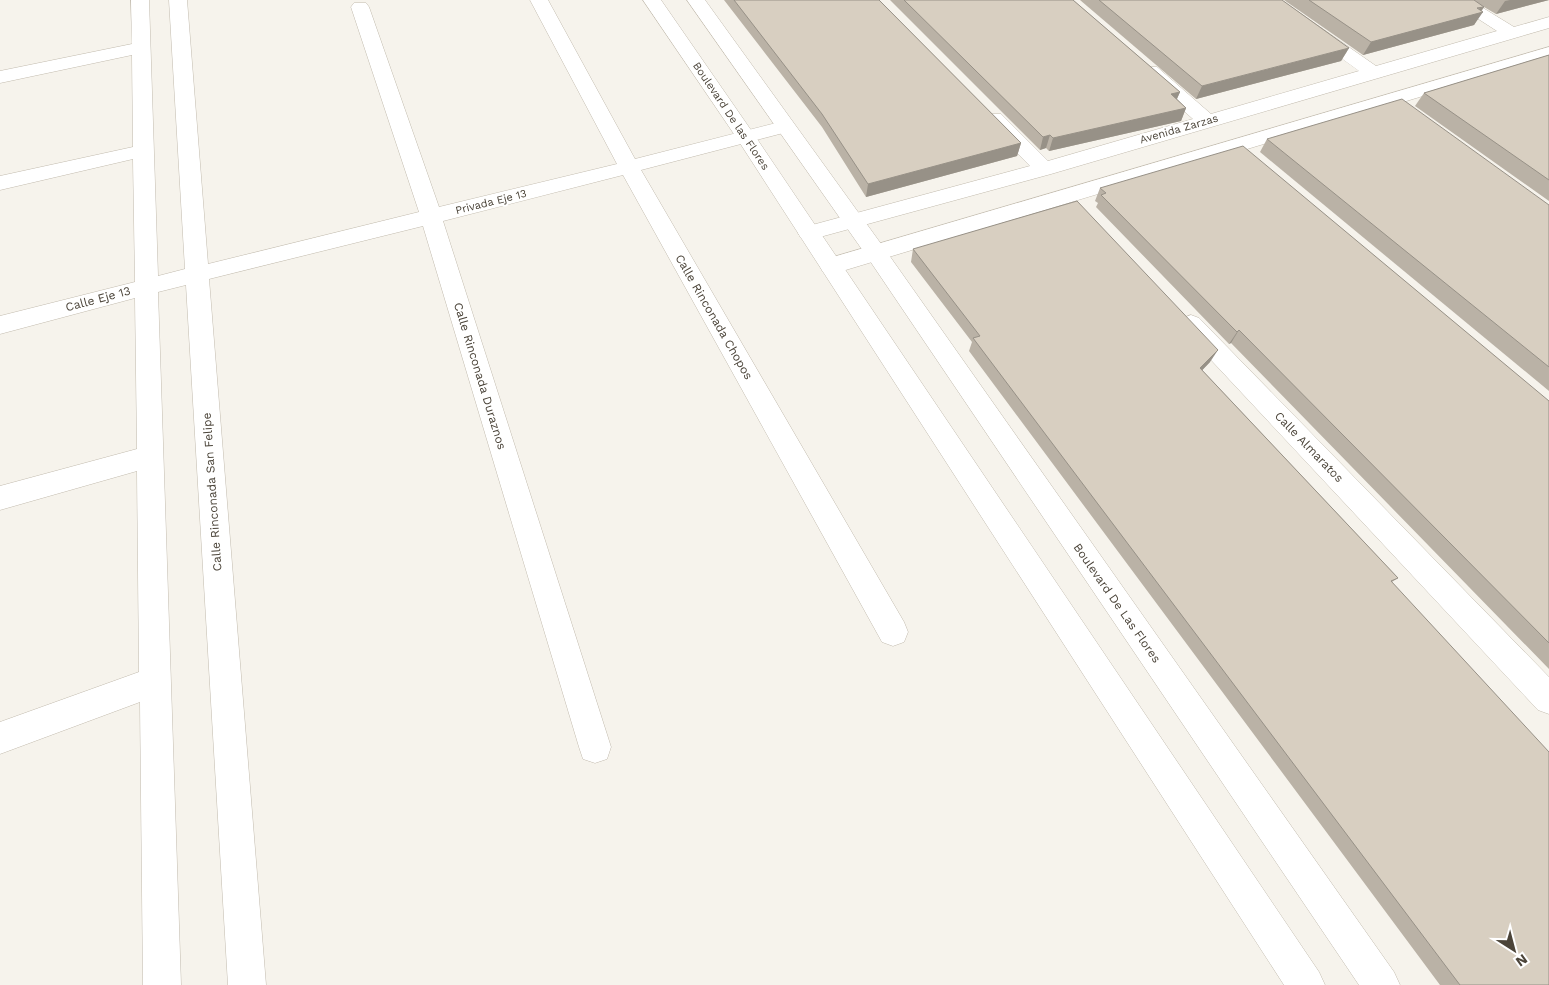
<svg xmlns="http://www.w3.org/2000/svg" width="1549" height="985" font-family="'Work Sans',sans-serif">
<rect width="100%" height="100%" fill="#f6f3ec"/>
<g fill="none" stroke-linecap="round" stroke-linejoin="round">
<defs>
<g id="minor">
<path d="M 131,0 L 149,0 L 158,276 L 185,269 L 169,0 L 187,0 L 208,264 L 419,212 L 351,7 L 354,3 L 366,3 L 369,7 L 439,207 L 617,164 L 530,0 L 548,0 L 635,159 L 784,121 L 791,123 L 794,127 L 791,131 L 641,170 L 904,622 L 908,632 L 904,642 L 893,646 L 882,642 L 623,175 L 443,221 L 611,747 L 607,759 L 595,763 L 583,759 L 579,747 L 423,226 L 209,279 L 266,985 L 228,985 L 186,285 L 158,292 L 181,985 L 143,985 L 140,702 L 0,754 L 0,722 L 139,672 L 137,471 L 0,510 L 0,486 L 137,449 L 135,298 L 0,334 L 0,316 L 135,282 L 133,159 L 0,190 L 0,176 L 133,147 L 132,55 L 0,83 L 0,71 L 132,44 Z"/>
<path d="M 1261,0 L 1281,0 L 1376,66 L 1497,31 L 1449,0 L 1470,0 L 1514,27 L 1549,17 L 1549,28 L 1051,174 L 809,240 L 801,238 L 798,233 L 801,228 L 1030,166 L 987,122 L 984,118 L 987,114 L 1001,114 L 1048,161 L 1193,119 L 1143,75 L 1141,71 L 1143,67 L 1157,67 L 1211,114 L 1359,71 Z"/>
<path d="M 1549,47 L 1549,58 L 839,272 L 831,274 L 823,272 L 820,266 L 823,260 Z"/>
<path d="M 1191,315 L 1199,318 L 1549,677 L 1549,714 L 1538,710 L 1183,330 L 1179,324 L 1183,318 Z"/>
</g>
<g id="tertiary">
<path d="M 643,0 L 661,0 L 753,133 L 1319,972 L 1325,985 L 1284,985 L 736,137 Z"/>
<path d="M 687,0 L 705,0 L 884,248 L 1394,972 L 1400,985 L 1359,985 L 868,258 Z"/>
</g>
</defs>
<use href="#minor" stroke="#c2bbae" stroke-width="1"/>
<use href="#tertiary" stroke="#c2bbae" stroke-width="1"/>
<use href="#minor" fill="#fff" fill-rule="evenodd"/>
<use href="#tertiary" fill="#fff" fill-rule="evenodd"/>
</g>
<g fill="#bab2a6">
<path d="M 724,0 L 879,0 L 1021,143 L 1017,156 L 866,197 L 822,127 Z"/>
<path d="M 890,0 L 1073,0 L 1180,92 L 1177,99 L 1186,108 L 1181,121 L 1049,151 L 1046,148 L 1040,150 Z"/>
<path d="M 1080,0 L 1282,0 L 1349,48 L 1341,61 L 1196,99 Z"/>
<path d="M 1284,0 L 1549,0 L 1496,14 L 1484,7 L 1474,25 L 1363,55 Z"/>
<path d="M 1549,55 L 1549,201 L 1415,106 L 1424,93 Z"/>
<path d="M 1267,139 L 1549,205 L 1549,391 L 1260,152 Z"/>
<path d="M 1100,188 L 1549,401 L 1549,669 L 1231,343 L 1229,344 L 1096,207 L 1098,203 L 1095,201 Z"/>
<path d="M 913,249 L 1210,362 L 1202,370 L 1398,578 L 1392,582 L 1549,985 L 1440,985 L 969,351 L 972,342 L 911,262 Z"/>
</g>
<g fill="#979187">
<path d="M 1510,0 L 1549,0 L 1496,14 L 1505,1 Z"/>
<path d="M 1484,7 L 1480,12 L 1483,12 L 1474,25 L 1363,55 L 1371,42 Z"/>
<path d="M 1349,48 L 1341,61 L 1196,99 L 1202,86 Z"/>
<path d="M 1180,92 L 1174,105 L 1171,94 Z"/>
<path d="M 1186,108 L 1181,121 L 1049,151 L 1053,138 Z"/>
<path d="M 1050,135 L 1046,148 L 1040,150 L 1043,137 Z"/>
<path d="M 1021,143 L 1017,156 L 866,197 L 868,184 Z"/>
<path d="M 1239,330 L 1231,343 L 1229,344 L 1237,332 Z"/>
<path d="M 1218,350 L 1210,362 L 1193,380 L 1200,368 Z"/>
</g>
<g fill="#d8cfc1" stroke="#979187">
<path d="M 734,0 L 879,0 L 1021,143 L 868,184 L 822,114 Z"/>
<path d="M 904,0 L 1073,0 L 1180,92 L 1171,94 L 1186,108 L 1053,138 L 1050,135 L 1043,137 Z"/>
<path d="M 1099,0 L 1282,0 L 1349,48 L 1202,86 Z"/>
<path d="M 1309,0 L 1474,0 L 1484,7 L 1477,8 L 1483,12 L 1371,42 Z"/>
<path d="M 1549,55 L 1549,180 L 1424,93 Z"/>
<path d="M 1402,99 L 1549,205 L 1549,367 L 1267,139 Z"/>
<path d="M 1243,146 L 1549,401 L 1549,643 L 1239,330 L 1237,332 L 1101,195 L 1106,193 L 1100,188 Z"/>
<path d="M 1077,201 L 1218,350 L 1200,368 L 1398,578 L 1391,581 L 1549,752 L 1549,985 L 1460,985 L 973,338 L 980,336 L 913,249 Z"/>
</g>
<g text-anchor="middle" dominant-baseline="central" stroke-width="4" stroke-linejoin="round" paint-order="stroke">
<g font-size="11" fill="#4b4439" stroke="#fff">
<text transform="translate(731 116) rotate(56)">Boulevard De las Flores</text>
<text transform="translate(1179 129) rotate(-16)">Avenida Zarzas</text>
<text transform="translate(491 202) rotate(-14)">Privada Eje 13</text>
</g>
<g font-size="12" fill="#4b4439" stroke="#fff">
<text transform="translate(98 299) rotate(-15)">Calle Eje 13</text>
<text transform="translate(714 317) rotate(60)">Calle Rinconada Chopos</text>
<text transform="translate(480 376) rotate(73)">Calle Rinconada Duraznos</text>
<text transform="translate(1309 447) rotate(46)">Calle Almaratos</text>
<text transform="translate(212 492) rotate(-94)">Calle Rinconada San Felipe</text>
<text transform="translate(1117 603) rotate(55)">Boulevard De Las Flores</text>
</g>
</g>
<g transform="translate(1514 950) rotate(144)" stroke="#ffffff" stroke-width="4" paint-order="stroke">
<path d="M0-4L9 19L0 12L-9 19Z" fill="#4b4439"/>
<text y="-8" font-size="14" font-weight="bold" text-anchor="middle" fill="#4b4439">N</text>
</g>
</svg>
